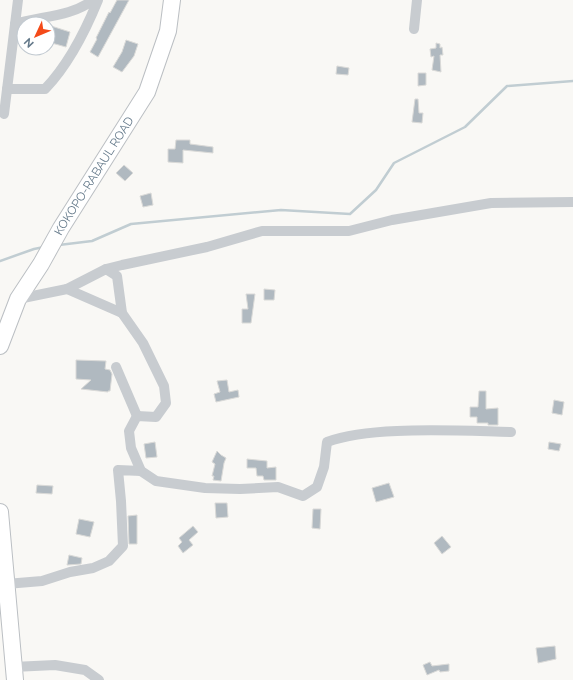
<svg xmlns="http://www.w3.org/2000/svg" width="573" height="680" font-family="Raleway,sans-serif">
<rect width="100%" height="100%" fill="#f9f8f5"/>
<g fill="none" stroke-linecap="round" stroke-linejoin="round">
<g stroke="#c1cdd2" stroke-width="2.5">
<path d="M 59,245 L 92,241 L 131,224 L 281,210 L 350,214 L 376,190 L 394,163 L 465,127 L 507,86 L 573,81"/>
<path d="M 0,261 L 34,249 L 44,247"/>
</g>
</g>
<g fill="#b0b9c0" stroke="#dadad8">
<path d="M 117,0 L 129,0 L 98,57 L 90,52 L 97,39 L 96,38 L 109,12 L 110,13 Z"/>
<path d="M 48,25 L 70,32 L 66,47 L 48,42 Z"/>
<path d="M 126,40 L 138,44 L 134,56 L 122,72 L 113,67 L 122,52 Z"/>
<path d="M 436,43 L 440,44 L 440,48 L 442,47 L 443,55 L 440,55 L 441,72 L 432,70 L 434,56 L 431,57 L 430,49 L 436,48 Z"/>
<path d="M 337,66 L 349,68 L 348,75 L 336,74 Z"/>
<path d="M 418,73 L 426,73 L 426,85 L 418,86 Z"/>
<path d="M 415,99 L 418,99 L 419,113 L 423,113 L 422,123 L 412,122 Z"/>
<path d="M 176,140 L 190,140 L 190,144 L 213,147 L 213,153 L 183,150 L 183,163 L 168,162 L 168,149 L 175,149 Z"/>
<path d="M 124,165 L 133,173 L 125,181 L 116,173 Z"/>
<path d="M 151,193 L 153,205 L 143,207 L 140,196 Z"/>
<path d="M 264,289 L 275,290 L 274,300 L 264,300 Z"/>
<path d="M 246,294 L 255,294 L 251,323 L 242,323 L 242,309 L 248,309 Z"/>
<path d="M 76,360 L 106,361 L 105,369 L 110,370 L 112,374 L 110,391 L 108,391 L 108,392 L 81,389 L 91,380 L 76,379 Z"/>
<path d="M 227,380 L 229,392 L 238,390 L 239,397 L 216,402 L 214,394 L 220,392 L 217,381 Z"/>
<path d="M 479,391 L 486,391 L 486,409 L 498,408 L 498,425 L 488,425 L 488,423 L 477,423 L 477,417 L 470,417 L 470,407 L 478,407 Z"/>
<path d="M 554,400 L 564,402 L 562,415 L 552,413 Z"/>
<path d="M 155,442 L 157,457 L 146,458 L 144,444 Z"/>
<path d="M 549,442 L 561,444 L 559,451 L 548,449 Z"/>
<path d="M 217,451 L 221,455 L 226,458 L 224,463 L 221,481 L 213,480 L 214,476 L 212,476 L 215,464 L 212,462 Z"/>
<path d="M 247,459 L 267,461 L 267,468 L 276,467 L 276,480 L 264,480 L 263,476 L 257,476 L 256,468 L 247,468 Z"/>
<path d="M 389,483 L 394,497 L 376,502 L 372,488 Z"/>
<path d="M 37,485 L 53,486 L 52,494 L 36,493 Z"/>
<path d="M 215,503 L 227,503 L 228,517 L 216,518 Z"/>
<path d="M 313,509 L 321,509 L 320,529 L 312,528 Z"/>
<path d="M 137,515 L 137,544 L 129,544 L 128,516 Z"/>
<path d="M 79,519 L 94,522 L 90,537 L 76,534 Z"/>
<path d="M 193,526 L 198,532 L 189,540 L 193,545 L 183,553 L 178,546 L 182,542 L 179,538 Z"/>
<path d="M 442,536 L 451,547 L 442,554 L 434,543 Z"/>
<path d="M 69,555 L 82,558 L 81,564 L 67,565 Z"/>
<path d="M 555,646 L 556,659 L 538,663 L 536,648 Z"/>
<path d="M 430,662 L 432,666 L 449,664 L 449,671 L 440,672 L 439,670 L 427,675 L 423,665 Z"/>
</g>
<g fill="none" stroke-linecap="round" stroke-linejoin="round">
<defs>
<g id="primary">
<path id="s1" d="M 0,346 L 18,299 L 41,264 L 61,228 L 147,92 L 168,31 L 172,0"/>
<path d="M 0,512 L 15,680"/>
</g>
</defs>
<use href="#primary" stroke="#bbbfc3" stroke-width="18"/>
<g stroke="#c8ccd0" stroke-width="10">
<path d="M 15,24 C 41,16 71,17 93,0"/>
<path d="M 414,29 L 417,0"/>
<path d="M 7,89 L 45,89 C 69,64 85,32 98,0"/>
<path d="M 4,114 L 18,0"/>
<path d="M 106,269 L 122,265 L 207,247 L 262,231 L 349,231 L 392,220 L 491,203 L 573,202"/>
<path d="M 67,289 L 122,313"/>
<path d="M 18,299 L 67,289 L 106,269 L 117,276 L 122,313 L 143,343 L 164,386 L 166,403 L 156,417 L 137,416 L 129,431 L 131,448 L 141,471 L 156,481 L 205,488 L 240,489 L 278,487 L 303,496 L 317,487 L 324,467 L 327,442 C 349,434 373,432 397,431 C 435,429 473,431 511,432"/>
<path d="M 116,367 L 137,416"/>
<path d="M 6,584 L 42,581 L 70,572 L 93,568 L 109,561 L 123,546 L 121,501 L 118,470 L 141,471"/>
<path d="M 13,667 L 55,665 L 85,670 L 99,680"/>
</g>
<use href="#primary" stroke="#fff" stroke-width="16"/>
</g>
<g text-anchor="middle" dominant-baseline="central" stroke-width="4" stroke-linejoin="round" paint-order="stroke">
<g font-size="12" fill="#64798a" stroke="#fff">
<text stroke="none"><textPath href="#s1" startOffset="195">KOKOPO-RABAUL ROAD</textPath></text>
</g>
</g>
<g transform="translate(36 36) rotate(226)"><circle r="19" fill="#ffffff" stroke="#c1c9d0"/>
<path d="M0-3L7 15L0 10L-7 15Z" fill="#f44a19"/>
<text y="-6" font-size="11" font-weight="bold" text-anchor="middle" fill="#64798a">N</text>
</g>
</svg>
